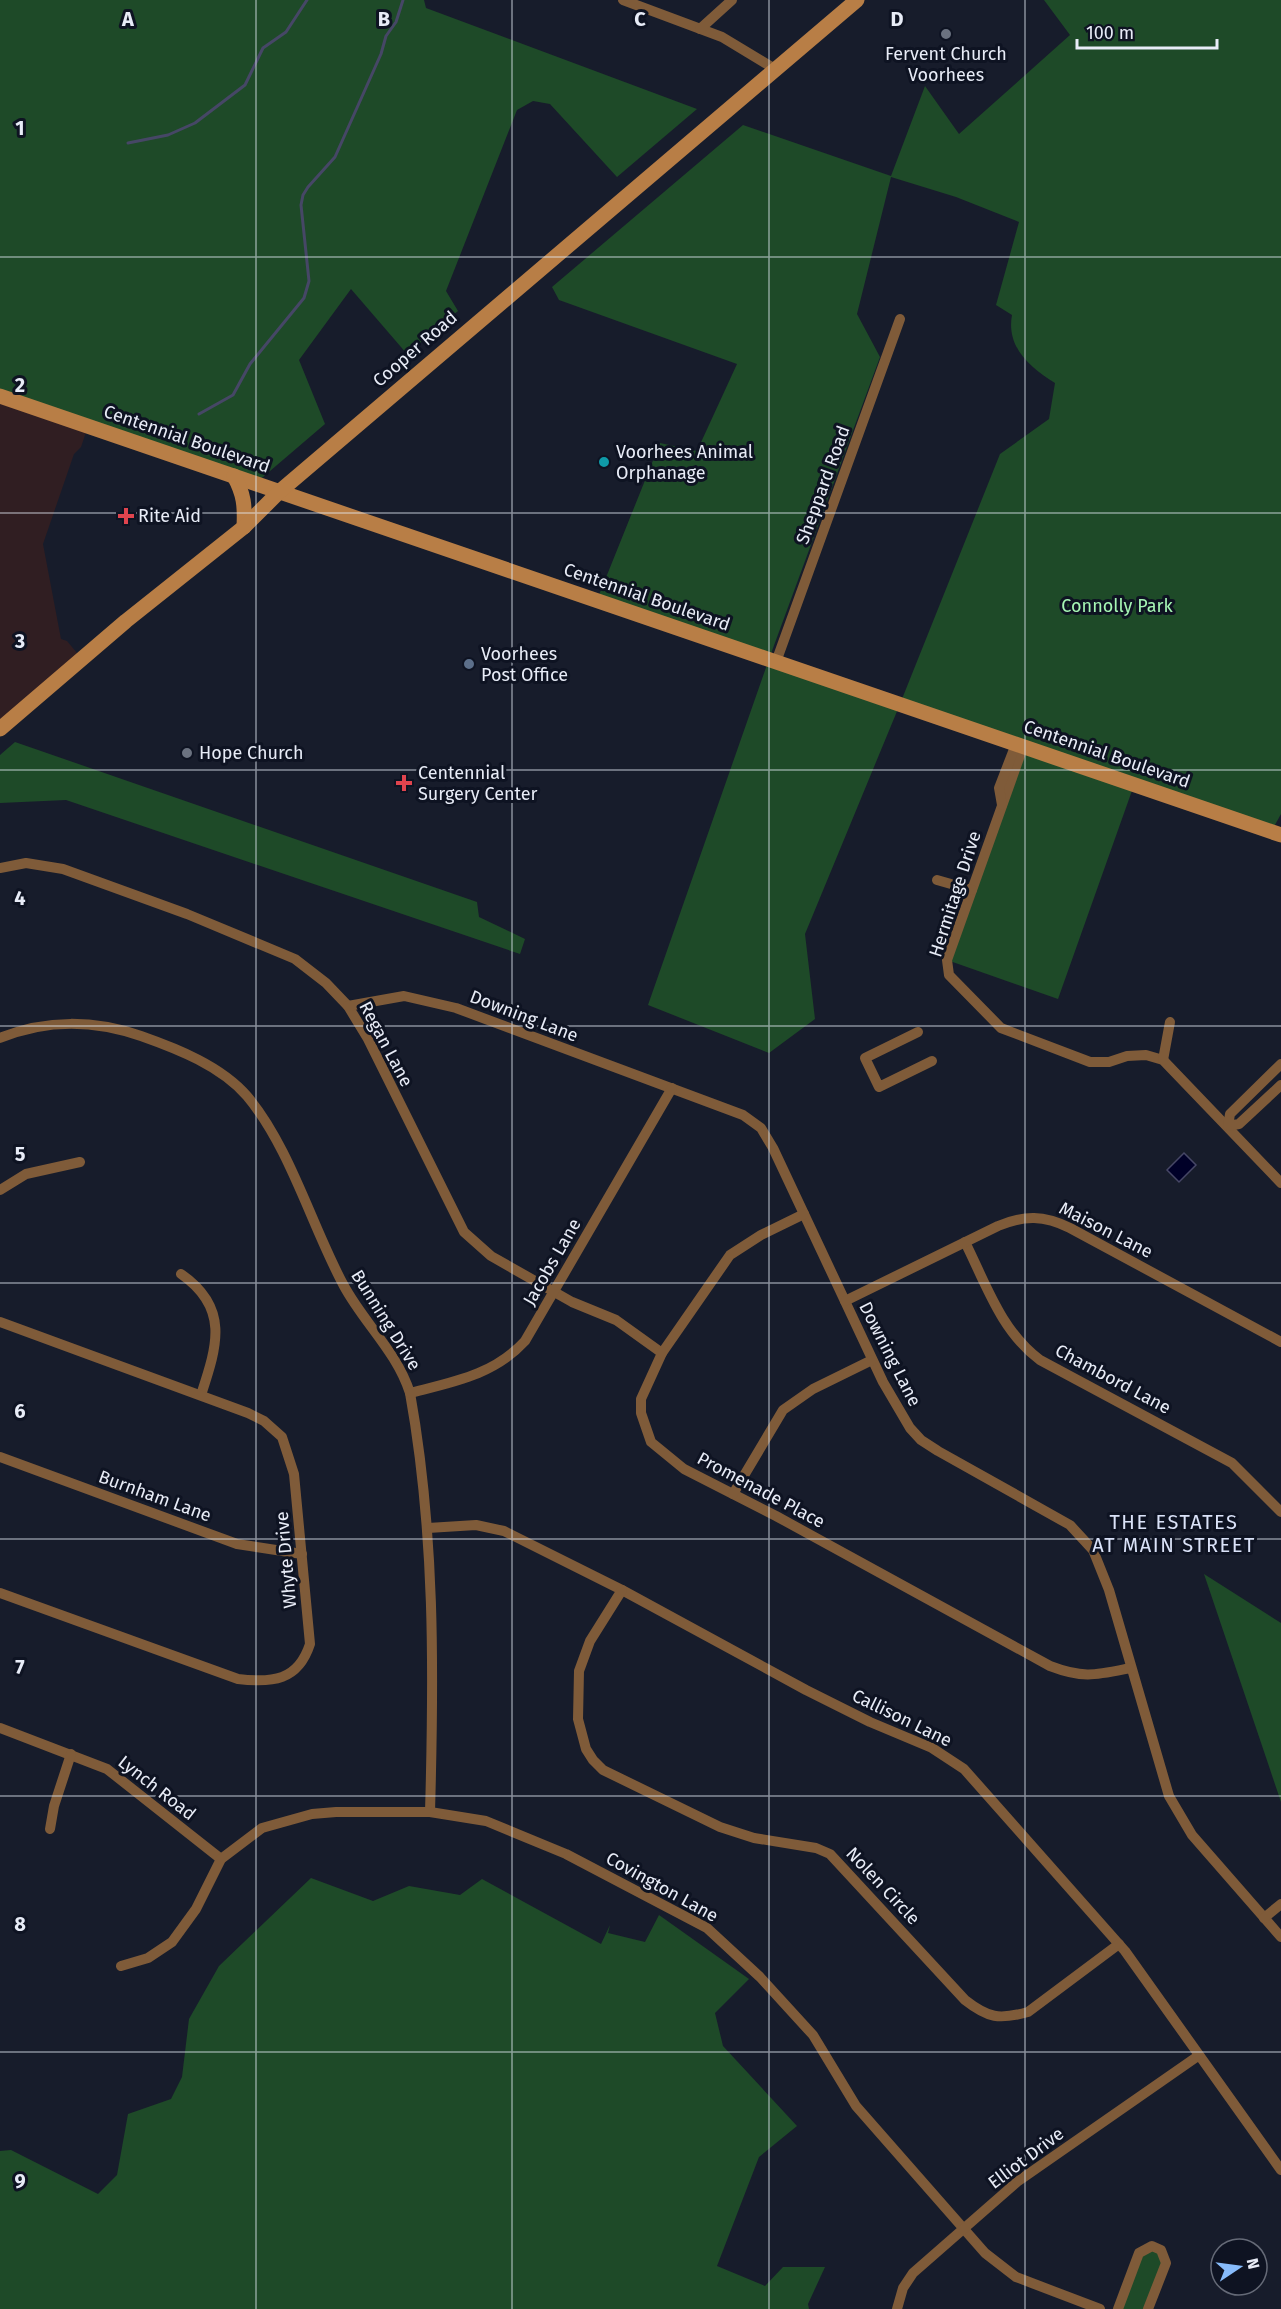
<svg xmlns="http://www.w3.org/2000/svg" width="1281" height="2309" font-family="'Fira Sans',sans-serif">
<rect width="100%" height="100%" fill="#171c2b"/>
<path fill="#301e22" d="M 0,396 L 88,426 L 81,447 L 74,454 L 43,544 L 61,639 L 67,641 L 82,659 L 0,729 Z"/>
<g fill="#1e4a28" fill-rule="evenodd">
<path d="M 0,0 L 424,0 L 426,8 L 697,109 L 617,177 L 550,104 L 533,101 L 517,110 L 446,291 L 458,311 L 407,354 L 351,289 L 299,360 L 325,424 L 256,483 L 0,396 Z"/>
<path d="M 1044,0 L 1281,0 L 1281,814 L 1271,832 L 1134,785 L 1058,999 L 947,960 L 1023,747 L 900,704 L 805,934 L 815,1019 L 769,1053 L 648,1005 L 769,659 L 597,600 L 660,443 L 697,451 L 737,364 L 559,300 L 552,287 L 743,125 L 891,176 L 925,86 L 959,134 L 1070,35 ZM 891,177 L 956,197 L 1019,222 L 996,305 L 1012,315 C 1006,347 1030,368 1055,383 L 1049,419 L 1000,454 L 900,704 L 769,659 L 880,357 L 857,314 Z"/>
<path d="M 15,742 L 477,902 L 479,917 L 525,939 L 520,954 L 66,800 L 0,803 L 0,755 Z"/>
<path d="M 1204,1574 L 1281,1623 L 1281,1802 Z"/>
<path d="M 311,1878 L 373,1901 L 409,1886 L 460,1895 L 482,1879 L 601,1944 L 610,1925 L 608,1933 L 645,1942 L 659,1915 L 749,1979 L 715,2013 L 723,2046 L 797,2126 L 759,2157 L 717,2266 L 765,2286 L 783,2267 L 825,2267 L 808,2304 L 809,2309 L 0,2309 L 0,2151 L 11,2150 L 98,2194 L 117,2175 L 128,2114 L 171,2099 L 182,2077 L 189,2019 L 219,1966 Z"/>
<path d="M 1143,2249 L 1164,2253 L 1148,2309 L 1118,2309 Z"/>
</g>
<path fill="#000028" stroke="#464766" stroke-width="1.5" d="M 1184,1153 L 1196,1165 L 1179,1182 L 1167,1170 Z"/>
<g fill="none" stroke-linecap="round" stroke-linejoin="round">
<g stroke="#464766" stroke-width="3">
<path d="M 128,143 L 168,135 L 195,123 L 245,85 L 263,48 L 286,32 L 307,0"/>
<path d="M 199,414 L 233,395 L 250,364 L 304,298 L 309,281 L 301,205 L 303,195 L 308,187 L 335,157 L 381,54 L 386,36 L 396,22 L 403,0"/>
</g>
<g stroke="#7f5b39" stroke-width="10">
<path d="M 623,0 L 722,37 L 775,69"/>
<path d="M 700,29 L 732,0"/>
<path d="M 776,662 L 900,319"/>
<path d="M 1023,747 L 947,960 L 949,975 L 1001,1028 L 1090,1062 L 1109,1062 L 1127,1056 L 1146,1055 L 1163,1060 L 1281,1183"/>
<path d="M 1002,805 L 999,788 L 1016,744"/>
<path d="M 0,868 L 26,863 L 63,869 L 187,914 L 295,959 L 326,983 L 348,1006 L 368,1039 L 464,1232 L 491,1256 L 572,1302 L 616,1320 L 662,1353"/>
<path d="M 937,880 L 972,890"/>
<path d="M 348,1006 L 404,996 L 456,1008 L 743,1115 L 761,1128 L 773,1148 L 883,1382 L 910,1428 L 921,1440 L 938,1451 L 1070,1525 L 1093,1550 L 1109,1590 L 1169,1796 L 1192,1835 L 1281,1937"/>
<path d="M 918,1032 L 865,1058 L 879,1087 L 932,1061"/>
<path d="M 0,1038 C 46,1019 95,1020 141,1036 C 178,1049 221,1066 247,1096 C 290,1147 312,1227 344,1286 C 364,1323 397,1352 410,1393 C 435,1532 434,1671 430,1812"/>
<path d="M 1163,1060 L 1170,1022"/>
<path d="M 1281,1064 L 1230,1114 L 1228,1126 L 1239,1124 L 1281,1085"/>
<path d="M 0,1190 L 26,1174 L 80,1162"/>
<path d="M 804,1214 L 761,1235 L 730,1255 L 662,1353 L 641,1399 L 641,1413 L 651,1442 L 684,1469 L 776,1516 L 1050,1666 C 1084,1679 1096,1675 1131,1668"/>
<path d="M 965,1242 C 986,1284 1001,1331 1040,1360 L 1232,1463 L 1281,1512"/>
<path d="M 181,1274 C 230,1308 217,1346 201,1395"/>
<path d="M 845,1301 L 998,1226 C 1024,1215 1044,1215 1070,1228 L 1281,1342"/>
<path d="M 0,1322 L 248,1413 L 264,1421 L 282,1437 L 294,1474 L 310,1644 C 298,1681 272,1683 238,1679 L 0,1593"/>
<path d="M 410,1393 C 453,1382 494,1375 525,1341 L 672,1088"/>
<path d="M 0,1457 L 237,1544 L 302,1554"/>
<path d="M 733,1494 L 783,1410 L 813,1389 L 872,1360"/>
<path d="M 428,1528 L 476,1525 L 504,1531 L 622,1590 L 806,1690 L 870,1722 L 932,1748 L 964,1769 L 1125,1951 L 1281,2170"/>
<path d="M 622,1590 L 590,1641 L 579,1671 L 578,1719 L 586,1749 L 593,1760 L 603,1770 L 720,1827 L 754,1838 L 816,1848 L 830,1854 L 965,2000 C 988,2018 999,2020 1028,2012 L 1119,1944"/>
<path d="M 0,1728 L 107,1769 L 221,1859"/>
<path d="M 50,1829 L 54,1806 L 71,1754"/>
<path d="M 1264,1918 L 1281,1904"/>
<path d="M 121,1966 L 148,1958 L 172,1942 L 196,1909 L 221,1859 L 262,1828 L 312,1814 L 336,1812 L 430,1812 L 486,1821 L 566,1854 L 707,1928 L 760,1977 L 813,2035 L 856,2106 L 985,2253 L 1016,2277 L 1100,2309"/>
<path d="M 897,2309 L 903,2288 L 913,2273 L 1017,2182 L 1198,2056"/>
<path d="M 1118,2309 L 1139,2253 L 1152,2246 L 1161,2250 L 1166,2263 L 1148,2309"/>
</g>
<g stroke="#b87e46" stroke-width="15">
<path d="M 0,396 L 1281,835"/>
<path d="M 234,476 C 244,494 245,506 244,527"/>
<path d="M 0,729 L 126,621 L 244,527 L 279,492 L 857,0"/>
</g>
</g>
<path fill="none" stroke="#e8ecf7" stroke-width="1.5" stroke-opacity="0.55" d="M 256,0 L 256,2309M 512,0 L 512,2309M 769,0 L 769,2309M 1025,0 L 1025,2309M 0,257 L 1281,257M 0,513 L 1281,513M 0,770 L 1281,770M 0,1026 L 1281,1026M 0,1283 L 1281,1283M 0,1539 L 1281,1539M 0,1796 L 1281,1796M 0,2052 L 1281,2052"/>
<g fill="#6b7280" stroke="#0e1322" stroke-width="2">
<circle cx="946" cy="34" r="6"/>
<circle cx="187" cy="753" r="6"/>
</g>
<circle fill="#0f9aa8" stroke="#0e1322" stroke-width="2" cx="604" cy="462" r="6"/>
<g fill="#e0444e" stroke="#0e1322" stroke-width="2">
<path d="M123 507h6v6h6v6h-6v6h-6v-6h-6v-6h6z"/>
<path d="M401 774h6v6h6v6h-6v6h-6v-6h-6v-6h6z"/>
</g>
<circle fill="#5c6f8a" stroke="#0e1322" stroke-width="2" cx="469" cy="664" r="6"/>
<g text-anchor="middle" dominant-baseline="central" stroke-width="6" stroke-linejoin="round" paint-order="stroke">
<g font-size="18" fill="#e8ecf7" stroke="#0e1322" text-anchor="start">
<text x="946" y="54" text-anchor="middle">Fervent Church<tspan x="946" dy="21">Voorhees</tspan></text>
<text x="616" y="452">Voorhees Animal<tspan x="616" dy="21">Orphanage</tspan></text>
<text x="138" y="516">Rite Aid</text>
<text x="481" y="654">Voorhees<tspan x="481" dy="21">Post Office</tspan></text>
<text x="199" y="753">Hope Church</text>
<text x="418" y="773">Centennial<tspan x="418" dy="21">Surgery Center</tspan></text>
</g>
<g font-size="18" fill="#e8ecf7" stroke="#0e1322">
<text transform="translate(415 349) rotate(-41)">Cooper Road</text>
<text transform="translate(187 439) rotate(19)">Centennial Boulevard</text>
<text transform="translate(823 485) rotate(-70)">Sheppard Road</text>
<text transform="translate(647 597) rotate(19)">Centennial Boulevard</text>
<text transform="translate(1107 754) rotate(19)">Centennial Boulevard</text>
<text transform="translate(955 894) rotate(-72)">Hermitage Drive</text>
<text transform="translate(524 1016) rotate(21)">Downing Lane</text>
<text transform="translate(386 1044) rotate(62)">Regan Lane</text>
<text transform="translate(1106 1230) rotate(27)">Maison Lane</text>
<text transform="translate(552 1262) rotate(-60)">Jacobs Lane</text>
<text transform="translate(386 1320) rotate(58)">Bunning Drive</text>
<text transform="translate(890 1354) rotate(63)">Downing Lane</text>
<text transform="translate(1113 1379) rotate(28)">Chambord Lane</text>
<text transform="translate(761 1490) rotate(28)">Promenade Place</text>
<text transform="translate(155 1496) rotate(20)">Burnham Lane</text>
<text transform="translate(286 1560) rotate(-95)">Whyte Drive</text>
<text transform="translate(902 1718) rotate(26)">Callison Lane</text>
<text transform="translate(157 1788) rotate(38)">Lynch Road</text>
<text transform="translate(883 1886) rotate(47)">Nolen Circle</text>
<text transform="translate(662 1887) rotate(29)">Covington Lane</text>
<text transform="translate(1026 2158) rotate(-37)">Elliot Drive</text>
</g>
<g font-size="18" fill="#a6f6b4" stroke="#0e1322">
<text x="1117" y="606">Connolly Park</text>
</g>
<g font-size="20" letter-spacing="1.5" fill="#dae2f8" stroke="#0e1322">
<text x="1174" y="1522">THE ESTATES<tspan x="1174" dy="23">AT MAIN STREET</tspan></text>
</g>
</g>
<g font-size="20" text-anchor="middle" font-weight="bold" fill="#e8ecf7" stroke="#0e1322" stroke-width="6" stroke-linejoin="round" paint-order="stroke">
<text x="128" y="26">A</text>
<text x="384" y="26">B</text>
<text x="640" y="26">C</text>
<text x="897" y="26">D</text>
<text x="20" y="135">1</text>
<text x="20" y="392">2</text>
<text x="20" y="648">3</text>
<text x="20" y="905">4</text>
<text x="20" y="1161">5</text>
<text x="20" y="1418">6</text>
<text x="20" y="1674">7</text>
<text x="20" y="1931">8</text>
<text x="20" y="2188">9</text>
</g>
<g transform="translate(1239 2267) rotate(77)"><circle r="28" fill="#0e1322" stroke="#656a77" stroke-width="1.5"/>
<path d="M0-4.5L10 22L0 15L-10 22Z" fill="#87bbfb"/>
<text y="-9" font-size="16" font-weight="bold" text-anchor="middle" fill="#e8ecf7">N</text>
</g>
<path d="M1077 39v9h140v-9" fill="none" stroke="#e8ecf7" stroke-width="3"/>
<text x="1086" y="39" font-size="18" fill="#e8ecf7" stroke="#0e1322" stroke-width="4.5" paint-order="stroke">100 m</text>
</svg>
